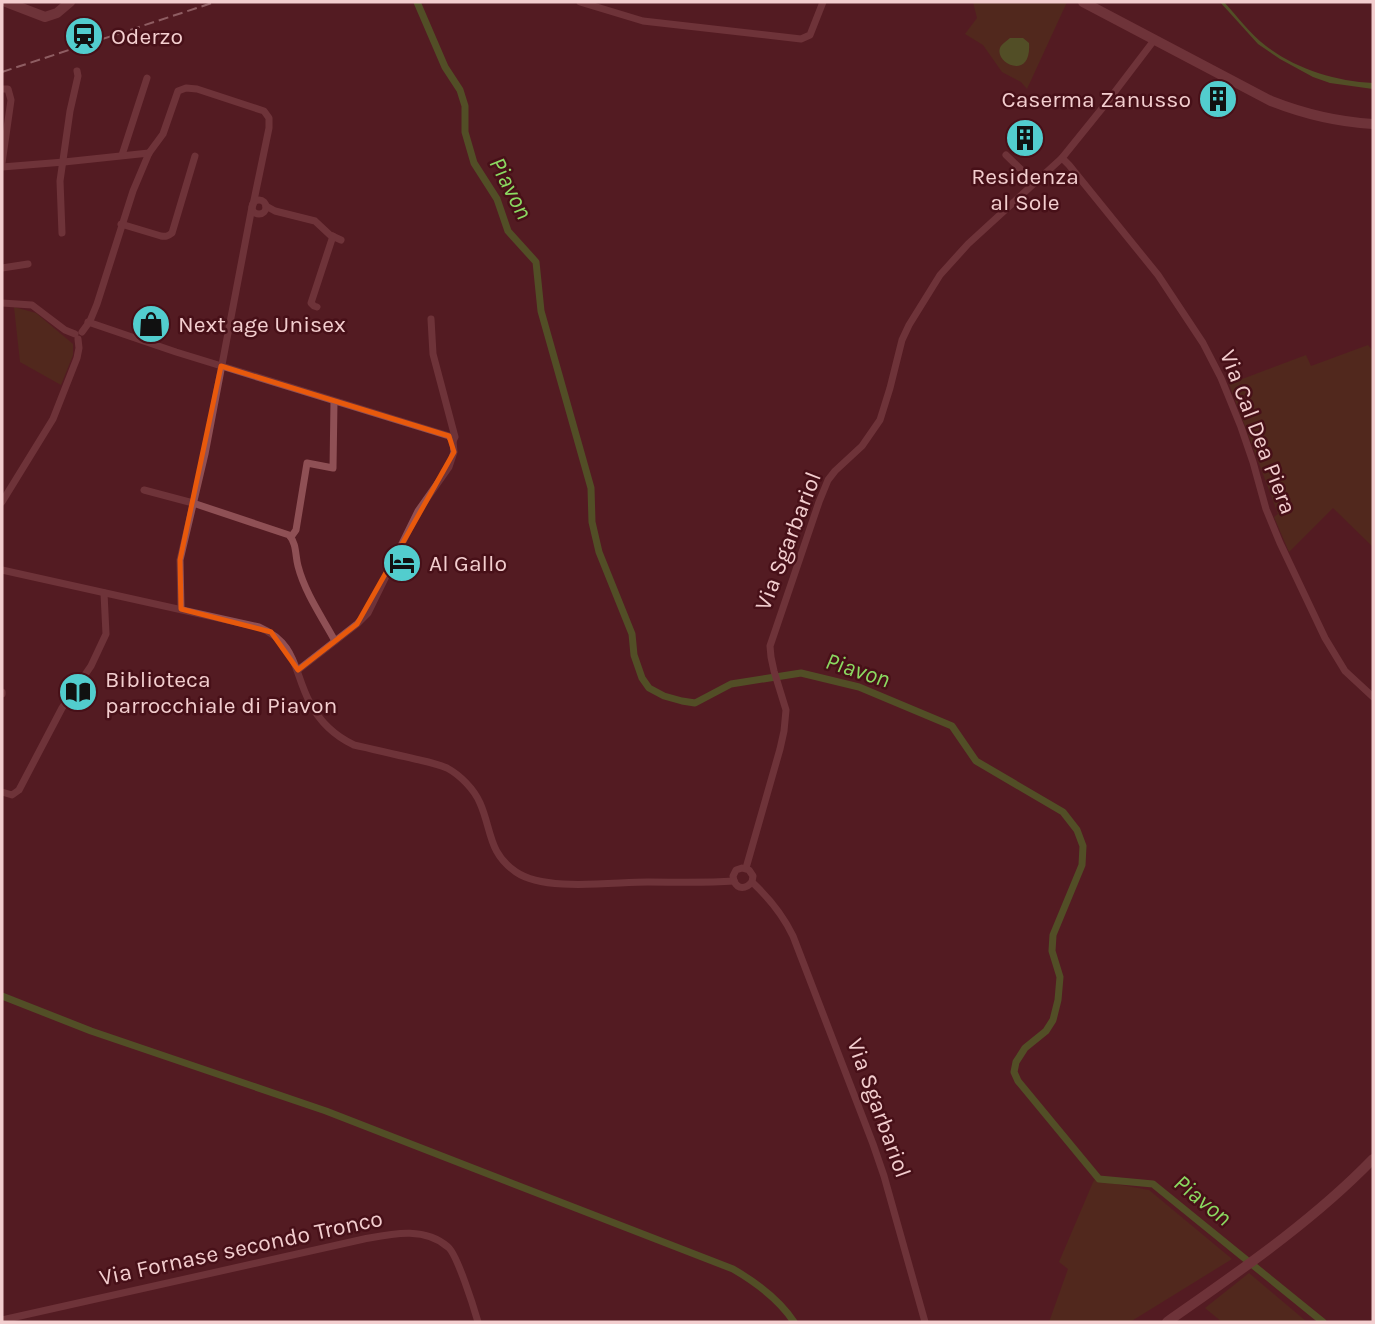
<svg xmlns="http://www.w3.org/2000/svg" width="1375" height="1324" font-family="Karla,sans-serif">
<rect width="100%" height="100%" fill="#531b22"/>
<g fill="#4e3817">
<path d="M 973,2 L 1067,2 L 1027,89 L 1021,82 L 1002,72 L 983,45 L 965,34 L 977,18 Z"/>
<path d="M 14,307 L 36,313 L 73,344 L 73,355 L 61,385 L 20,362 Z"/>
<path d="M 1368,345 L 1373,351 L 1373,547 L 1333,508 L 1289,552 L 1274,517 L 1278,514 L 1229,384 L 1306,355 L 1311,366 Z"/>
<path d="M 1094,1180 L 1149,1190 L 1232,1259 L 1130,1322 L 1049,1322 L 1068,1269 L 1059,1262 Z"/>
<path d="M 1249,1273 L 1307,1322 L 1222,1322 L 1205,1308 Z"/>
</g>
<g fill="#508c2c">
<path d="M 1220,2 L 1224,2 C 1237,16 1250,34 1266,46 C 1296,69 1335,81 1373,83 L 1373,89 L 1330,83 L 1313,77 L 1280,59 L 1258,44 Z"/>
<path d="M 1010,38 L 1023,38 L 1029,43 C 1032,83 991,62 1001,46 C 1003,43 1007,41 1010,38 Z"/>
</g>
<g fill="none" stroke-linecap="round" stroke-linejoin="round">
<g stroke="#508c2c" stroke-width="7">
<path d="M 417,2 L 445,67 L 460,90 L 465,106 L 465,132 L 474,163 L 497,199 L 508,231 L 536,262 L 541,311 L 591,488 L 592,522 L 599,552 L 632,634 L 634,655 L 642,678 L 649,688 L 664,696 L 682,701 L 695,703 L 731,684 L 801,673 L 859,687 L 952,726 L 976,761 L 1063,812 L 1077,830 L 1083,846 L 1082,865 L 1053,935 L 1052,951 L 1060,977 L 1058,1000 L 1053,1020 L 1046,1031 L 1025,1048 L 1016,1062 L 1014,1072 L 1018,1081 L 1099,1179 L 1153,1184 L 1323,1322"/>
<path d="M 2,996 L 91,1031 L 326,1111 L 733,1269 C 757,1283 779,1299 794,1322"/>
</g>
<g stroke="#8f5055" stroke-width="7">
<path d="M 580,2 L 643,21 L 801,39 L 810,35 L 823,2"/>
<path d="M 2,89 L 8,89 L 11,100 L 2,163"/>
<path d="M 122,155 L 147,78"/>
<path d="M 1006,155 L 1035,183"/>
<path d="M 1062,158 L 1069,165 L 1158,275 L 1203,343 L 1221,378 L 1241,427 L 1253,462 L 1266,509 L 1280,543 L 1325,638 L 1345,671 L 1373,697"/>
<path d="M 2,167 L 64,162 L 149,153"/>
<circle cx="259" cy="207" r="7"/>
<path d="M 266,206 L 275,211 L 315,221 L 330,235 L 341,240"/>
<path d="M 121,224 L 161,236 C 166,237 168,236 172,233 L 195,156"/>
<path d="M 62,233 L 60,181 L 70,111 L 78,76 L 77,71"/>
<path d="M 2,268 L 28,264"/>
<path d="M 2,303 L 32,305 L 65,330 L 75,334"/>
<path d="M 317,307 L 314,306 L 311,303 L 333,236"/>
<path d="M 88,322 L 176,352 L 449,436 L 453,441"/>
<path d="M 82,332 L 90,321 L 97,304 L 133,191 L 149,153 L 163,134 L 178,91 L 186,88 L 197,89 L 264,111 L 269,118 L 269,128 L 253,205"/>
<path d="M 144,490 L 193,503 L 289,535 C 297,544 295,555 298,566 C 305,593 322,617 335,641"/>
<path d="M 2,502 L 53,419 L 77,358 L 79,348 L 78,339"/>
<path d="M 291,537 L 296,530 L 307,463 L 333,468 L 334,402"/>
<path d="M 2,570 L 259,627 C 298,644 293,671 310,703 C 320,722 335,736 354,745 C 373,749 392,754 411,758 C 423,761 436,763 447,768 C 460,775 474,789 480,803 C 492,830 488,853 516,872 C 545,892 613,882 648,882 C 677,882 705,883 734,881"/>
<path d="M 181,609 L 180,560 L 205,454 L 252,207"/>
<path d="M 298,670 L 357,624 L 368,613 L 418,511 L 449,467 L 454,452 L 453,441 L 455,437 L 433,354 L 431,319"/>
<path d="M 2,694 L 2,692"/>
<path d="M 2,792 L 12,795 L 19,790 L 62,708 L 91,666 L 106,634 L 104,593"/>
<path d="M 746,868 L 780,749 L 784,731 L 786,710 L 774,671 L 771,657 L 770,646 L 819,502 L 828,480 L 835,471 L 862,446 L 880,420 L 890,388 L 902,340 L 909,325 L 940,275 L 968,244 L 1062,158 L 1104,106 L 1155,39"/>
<path d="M 734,881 L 733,876 L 736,870 L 742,868 L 749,870 L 753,876 L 752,882 C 769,898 783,915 793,936 L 873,1144 L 884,1176 L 925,1322"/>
<path d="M 734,881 C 738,890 746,889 752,882"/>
<path d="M 2,1320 L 364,1239 C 391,1234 424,1226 448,1247 C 457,1254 474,1308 478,1322"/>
</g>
<g stroke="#8f5055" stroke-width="10">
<path d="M 6,2 L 45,17 L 57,13 L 70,2"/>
<path d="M 1083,2 L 1271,101 C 1304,114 1338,122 1373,124"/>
<path d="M 1167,1322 C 1238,1272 1312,1222 1373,1159"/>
</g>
<path stroke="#d6aeb0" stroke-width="2" stroke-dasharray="10 5" stroke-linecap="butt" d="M 2,72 L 215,2"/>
</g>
<path d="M0 0H1375V1324H0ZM 221,366 L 449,436 L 454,452 L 357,624 L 298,670 L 271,632 L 181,609 L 180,560 Z" fill="#531b22" fill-opacity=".55" fill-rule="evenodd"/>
<path fill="none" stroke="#e8590c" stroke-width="5" stroke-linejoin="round" d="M 221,366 L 449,436 L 454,452 L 357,624 L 298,670 L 271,632 L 181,609 L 180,560 Z"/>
<defs>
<symbol id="station-disc" viewBox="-11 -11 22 22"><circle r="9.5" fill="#52cdce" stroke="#471018"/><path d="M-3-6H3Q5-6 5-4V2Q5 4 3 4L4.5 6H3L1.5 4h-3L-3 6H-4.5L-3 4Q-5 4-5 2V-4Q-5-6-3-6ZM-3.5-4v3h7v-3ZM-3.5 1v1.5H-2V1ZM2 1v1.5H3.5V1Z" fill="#111"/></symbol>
<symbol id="building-disc" viewBox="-11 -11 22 22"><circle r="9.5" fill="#52cdce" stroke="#471018"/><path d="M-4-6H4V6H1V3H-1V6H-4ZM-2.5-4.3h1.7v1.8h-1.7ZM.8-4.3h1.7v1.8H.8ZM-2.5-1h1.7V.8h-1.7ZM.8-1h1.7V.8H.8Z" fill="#111"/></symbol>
<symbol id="shop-disc" viewBox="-11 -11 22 22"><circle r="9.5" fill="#52cdce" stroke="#471018"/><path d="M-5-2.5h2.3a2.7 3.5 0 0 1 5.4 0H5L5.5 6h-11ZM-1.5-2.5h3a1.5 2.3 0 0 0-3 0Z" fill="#111"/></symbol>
<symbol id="hotel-disc" viewBox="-11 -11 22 22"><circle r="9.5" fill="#52cdce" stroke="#471018"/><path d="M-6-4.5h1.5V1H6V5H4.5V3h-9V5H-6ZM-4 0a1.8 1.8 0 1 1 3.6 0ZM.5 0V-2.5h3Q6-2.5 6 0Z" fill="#111"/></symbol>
<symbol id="library-disc" viewBox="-11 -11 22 22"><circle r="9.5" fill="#52cdce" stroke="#471018"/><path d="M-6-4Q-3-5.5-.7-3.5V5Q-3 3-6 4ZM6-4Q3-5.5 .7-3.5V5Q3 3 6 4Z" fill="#111"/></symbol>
</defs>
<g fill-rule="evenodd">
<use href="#station-disc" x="62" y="14" width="44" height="44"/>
<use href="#building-disc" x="1196" y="77" width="44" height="44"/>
<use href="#building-disc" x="1003" y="116" width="44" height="44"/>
<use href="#shop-disc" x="129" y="302" width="44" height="44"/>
<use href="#hotel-disc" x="380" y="541" width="44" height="44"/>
<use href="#library-disc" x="56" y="670" width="44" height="44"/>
</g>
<g text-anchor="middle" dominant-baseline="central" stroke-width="5" stroke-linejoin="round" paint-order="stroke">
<g font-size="23" fill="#f3cecf" stroke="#471018" text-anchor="start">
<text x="111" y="36">Oderzo</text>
<text x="1191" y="99" text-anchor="end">Caserma Zanusso</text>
<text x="1025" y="176" text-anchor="middle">Residenza<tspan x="1025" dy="26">al Sole</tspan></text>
<text x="178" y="324">Next age Unisex</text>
<text x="429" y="563">Al Gallo</text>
<text x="105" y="679">Biblioteca<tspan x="105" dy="26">parrocchiale di Piavon</tspan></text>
</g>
<g font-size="23" fill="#f3cecf" stroke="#471018">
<text transform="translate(1258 432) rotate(69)">Via Cal Dea Piera</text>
<text transform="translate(788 541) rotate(-69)">Via Sgarbariol</text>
<text transform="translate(879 1108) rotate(70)">Via Sgarbariol</text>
<text transform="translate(241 1248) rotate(-12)">Via Fornase secondo Tronco</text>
</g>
<g font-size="24" font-style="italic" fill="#8bd961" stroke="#471018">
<text transform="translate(511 188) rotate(63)">Piavon</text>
<text transform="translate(858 670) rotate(18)">Piavon</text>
<text transform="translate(1203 1200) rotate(39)">Piavon</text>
</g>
</g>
<rect width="1375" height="1324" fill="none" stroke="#f3cecf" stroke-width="7"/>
</svg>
